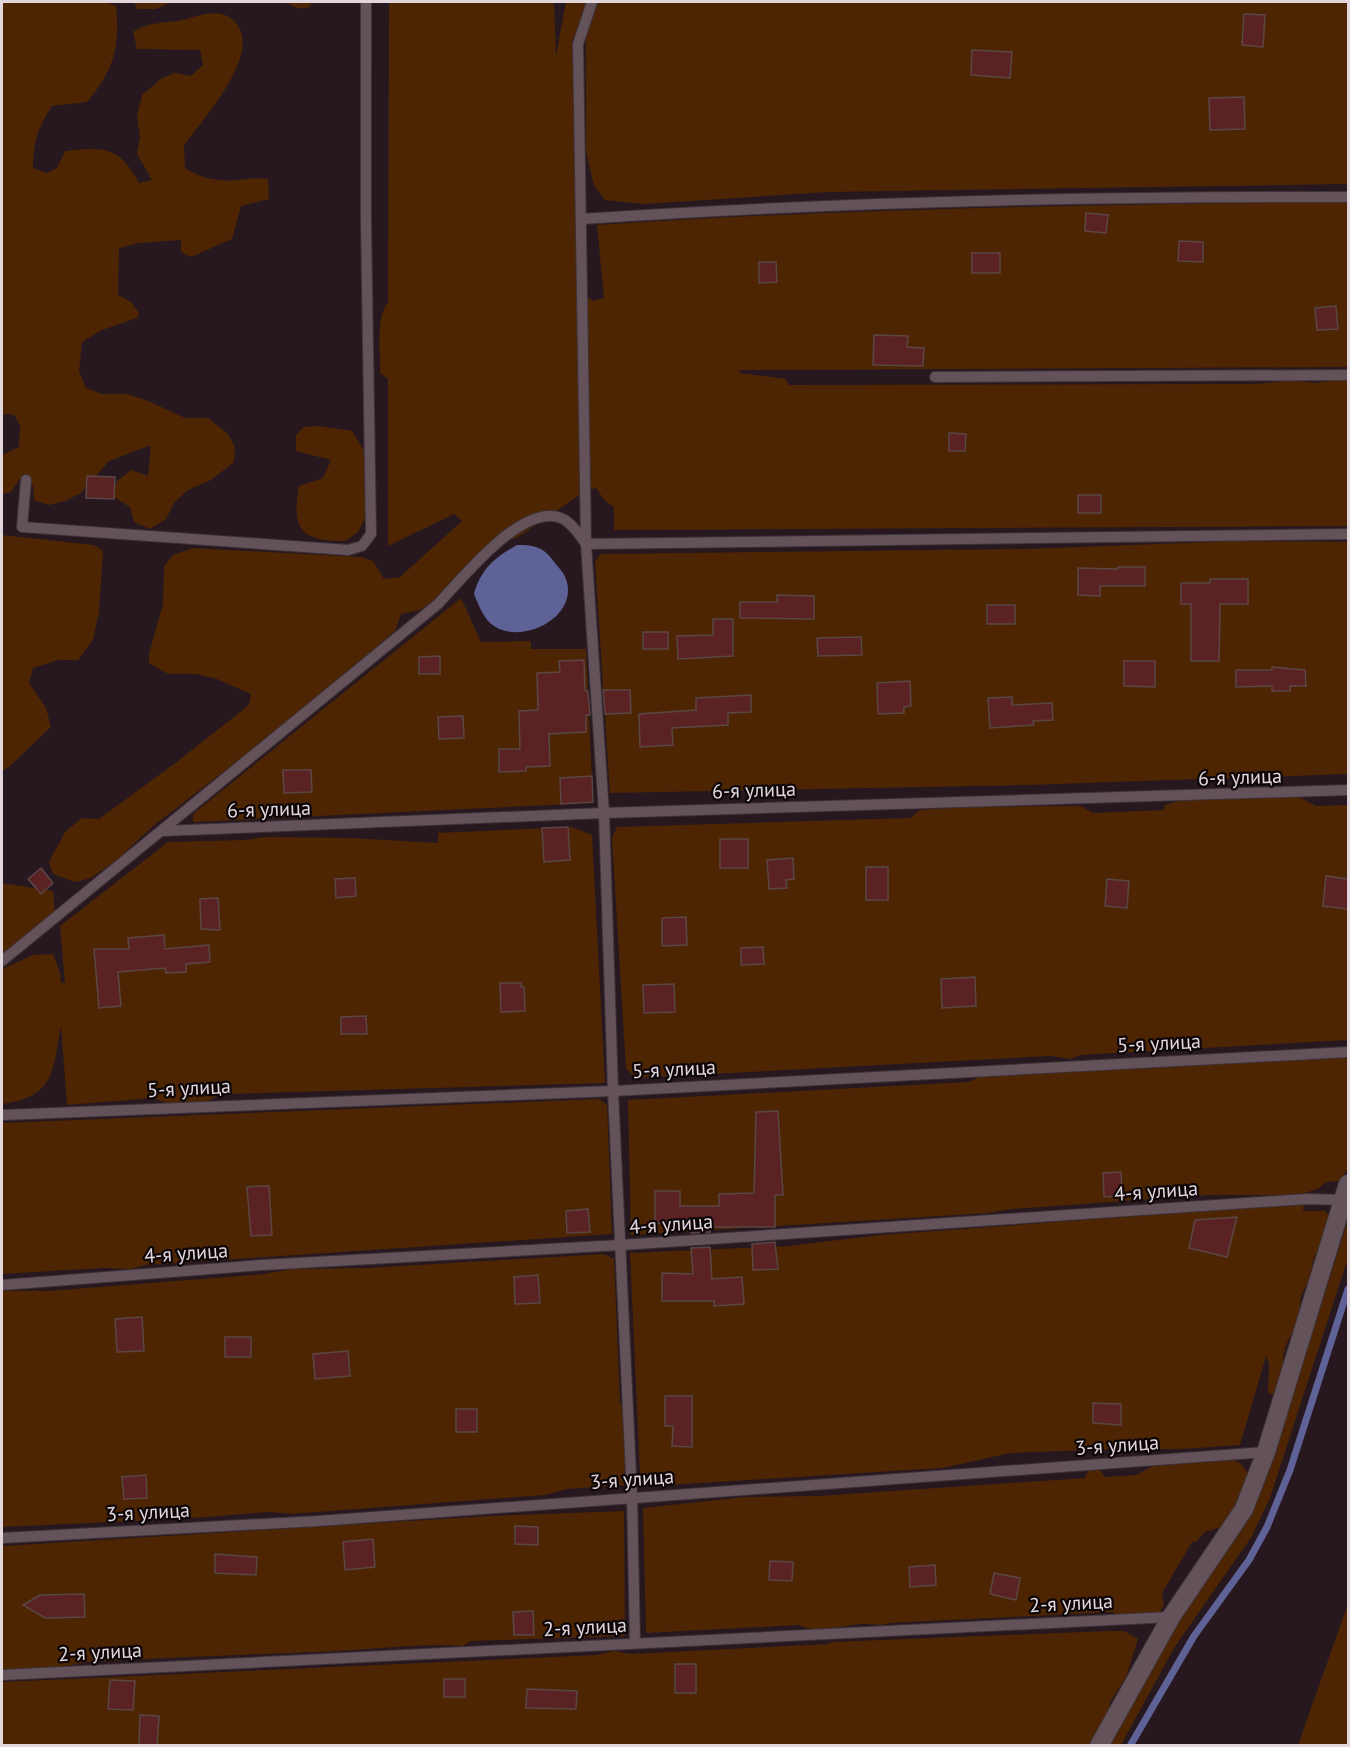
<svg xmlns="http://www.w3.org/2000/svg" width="1350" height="1747" font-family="'PT Sans',sans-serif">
<rect width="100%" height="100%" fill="#271820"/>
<g fill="#4d2503">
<path d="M 2,2 L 106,2 L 116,6 C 120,47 114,70 87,102 L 52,106 C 38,126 33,144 33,168 L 47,173 L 57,168 L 65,151 C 104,147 119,146 139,183 L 152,180 L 137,154 L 140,137 L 137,116 L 142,95 L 162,78 L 175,73 L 191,76 L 203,65 L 200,50 L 137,49 L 133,32 C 155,19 168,25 190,18 C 204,14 221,9 233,20 C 267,50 202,120 184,146 L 185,168 C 203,179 218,182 239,180 C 250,179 258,177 268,179 L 269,199 L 241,206 L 232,239 L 191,257 L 181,252 L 181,240 L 139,243 L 119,248 L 118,295 L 131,302 L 139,313 L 137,318 L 102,330 L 82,342 L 79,371 L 86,388 L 101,394 L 127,394 L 146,400 L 185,418 L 208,418 L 228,434 L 235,447 L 234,462 L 211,480 L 188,490 L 174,503 L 166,519 L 150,529 L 134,522 L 130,507 L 112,496 L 117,481 L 131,470 L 148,476 L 151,445 L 109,461 L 81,493 L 65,501 L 49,505 L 34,500 L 33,486 L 27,477 L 19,480 L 11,492 L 2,494 L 2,455 L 19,447 L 20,425 L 14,415 L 2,414 Z"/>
<path d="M 134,2 L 171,2 L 156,9 L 137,9 Z"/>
<path d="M 286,2 L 312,2 L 310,7 C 301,10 294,8 286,2 Z"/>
<path d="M 389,2 L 554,2 L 556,56 L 566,2 L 587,2 L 574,41 L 578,290 L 593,301 L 604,298 L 597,225 C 847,208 1098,205 1348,201 L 1348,367 L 739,370 L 740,373 L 786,379 L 789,385 L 1255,384 L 1293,380 L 1314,383 L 1347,379 L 1348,526 L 614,530 L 614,507 L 605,501 L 596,488 L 587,490 L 518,537 L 491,547 L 474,557 L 468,576 L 420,610 L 401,614 L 395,631 L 279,729 L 153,826 L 118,859 L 91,878 L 75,882 L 53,874 L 49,862 L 65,832 L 82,818 L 99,819 L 178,761 L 249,705 L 251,694 L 217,679 L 196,674 L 168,674 L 149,663 L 149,654 L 163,604 L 164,566 L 173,555 L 193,548 L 361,557 L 373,561 L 384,579 L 400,577 L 462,521 L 454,514 L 388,546 L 388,379 L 380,373 C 381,353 375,319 388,302 Z"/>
<path d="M 599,2 L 1348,2 L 1348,184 L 828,192 L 644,204 L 605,200 L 594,186 L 586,151 L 586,29 Z"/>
<path d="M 319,426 L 352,431 L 366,454 L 367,515 L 358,532 L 345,541 C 301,541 291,530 299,486 L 323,478 L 331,460 L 296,451 L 296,435 L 304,427 Z"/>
<path d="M 2,535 L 94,545 L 103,551 L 99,612 L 93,640 L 78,660 L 58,660 L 33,668 L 29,683 L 46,708 L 51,727 L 11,765 L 2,771 Z"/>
<path d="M 1237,541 L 1348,542 L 1348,774 L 1028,785 L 610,793 L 595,561 L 601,554 L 1026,549 Z"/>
<path d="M 461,598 L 481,642 L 531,641 L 531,649 L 586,649 L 593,803 L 193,822 L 193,814 Z"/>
<path d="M 1257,795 L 1299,797 L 1316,806 L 1348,805 L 1348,1040 L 1080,1055 L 1070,1059 L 1051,1056 L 636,1078 L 626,1069 L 612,838 L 617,827 L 910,818 L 920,810 L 964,807 L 1081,806 L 1093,813 L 1163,810 L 1165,805 L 1186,799 Z"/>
<path d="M 571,827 L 592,835 L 605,1083 L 230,1094 L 220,1094 L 205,1103 L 168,1104 L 154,1098 L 67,1105 L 61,1026 C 53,1069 55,1098 2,1104 L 2,969 L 33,955 L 53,954 L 60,973 L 61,983 L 65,983 L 60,926 L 168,842 L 246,840 L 264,837 L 351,838 L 438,843 L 438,833 Z"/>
<path d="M 2,883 L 53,891 L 55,913 L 2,959 Z"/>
<path d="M 1348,1056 L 1348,1169 L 1339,1181 L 1326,1182 L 1318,1189 L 1298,1195 L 1208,1195 L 1011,1209 L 988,1213 L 631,1235 L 628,1100 L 968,1082 L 980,1077 Z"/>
<path d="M 599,1099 L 607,1105 L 612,1234 L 145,1265 L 131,1269 L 102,1268 L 2,1274 L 2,1123 Z"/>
<path d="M 1304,1204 L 1303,1211 L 1325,1211 L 1331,1218 C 1329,1224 1328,1231 1326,1237 C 1319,1251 1308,1259 1314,1276 C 1295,1299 1303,1296 1298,1322 C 1296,1331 1290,1335 1287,1343 C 1279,1361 1288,1377 1272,1395 L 1268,1392 L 1269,1364 L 1266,1356 L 1240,1445 C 1224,1446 1155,1452 1146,1448 L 1011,1453 L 942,1468 L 653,1486 L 640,1474 L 630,1253 L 789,1246 L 880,1235 Z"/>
<path d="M 1348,1220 L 1348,1258 L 1270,1498 L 1252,1536 L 1174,1648 L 1121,1745 L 1107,1746 L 1164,1644 L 1247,1517 L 1278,1442 Z"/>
<path d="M 604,1254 L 614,1259 L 620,1404 L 625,1409 L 627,1471 L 624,1474 L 624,1485 L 567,1489 L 545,1495 L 291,1514 L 269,1512 L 180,1519 L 2,1527 L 2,1291 L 48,1291 L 264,1274 L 292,1269 L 367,1268 Z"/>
<path d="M 1226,1456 L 1240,1463 L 1248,1473 L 1240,1498 L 1221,1527 L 1205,1532 L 1196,1542 L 1192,1542 L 1162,1593 L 1164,1604 L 1158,1616 L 1116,1617 L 1114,1612 L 889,1623 C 880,1627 870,1623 861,1624 C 842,1626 817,1634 799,1625 L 646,1633 L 643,1508 L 745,1497 L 818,1496 L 1085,1478 L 1088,1470 L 1099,1468 L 1105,1477 L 1136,1475 L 1157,1464 Z"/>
<path d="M 624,1511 L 625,1636 L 471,1641 L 463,1646 C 414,1643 363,1651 313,1652 C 238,1655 163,1658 87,1662 L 61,1667 L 2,1671 L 2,1546 L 491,1516 Z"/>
<path d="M 1348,1604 L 1348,1745 L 1298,1745 Z"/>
<path d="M 1109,1631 L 1124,1631 L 1138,1639 L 1126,1677 L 1110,1702 L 1111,1713 L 1094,1746 L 2,1745 L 2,1682 L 596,1655 L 614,1651 L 630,1654 L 828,1644 L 832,1642 Z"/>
</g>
<path fill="#5f6297" d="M 517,545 C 535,545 544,547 555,563 C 559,568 564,573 566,579 C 580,618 518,648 490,623 C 483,616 478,604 474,594 C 481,569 494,558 517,545 Z"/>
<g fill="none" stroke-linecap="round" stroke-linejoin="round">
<path stroke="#5f6297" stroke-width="7" d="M 1130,1746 L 1194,1636 L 1249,1560 L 1267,1527 L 1290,1470 L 1348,1289"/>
</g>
<g fill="#5b2224" stroke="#5a4645" stroke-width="1.5">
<path d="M 1244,14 L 1265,15 L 1263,47 L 1242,45 Z"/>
<path d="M 972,50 L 1012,52 L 1010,78 L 971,75 Z"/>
<path d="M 1244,97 L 1245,129 L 1210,130 L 1209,98 Z"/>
<path d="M 1086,213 L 1108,215 L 1106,233 L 1085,231 Z"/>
<path d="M 1179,241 L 1203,242 L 1203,262 L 1178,261 Z"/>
<rect x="972" y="253" width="28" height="20"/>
<path d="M 759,262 L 776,262 L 777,282 L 759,283 Z"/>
<path d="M 1336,306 L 1338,329 L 1317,330 L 1315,308 Z"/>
<path d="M 874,335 L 908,336 L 907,347 L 924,348 L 923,366 L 873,365 Z"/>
<path d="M 949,433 L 966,434 L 965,451 L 949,451 Z"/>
<path d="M 87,476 L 115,477 L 114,499 L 86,498 Z"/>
<rect x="1078" y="495" width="23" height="18"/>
<path d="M 1118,567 L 1145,567 L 1145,586 L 1100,586 L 1100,596 L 1078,595 L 1078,568 L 1118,569 Z"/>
<path d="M 1210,579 L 1248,579 L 1248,604 L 1220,604 L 1219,661 L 1191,661 L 1191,604 L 1181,604 L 1181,583 L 1210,583 Z"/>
<path d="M 777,595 L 814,596 L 814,619 L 740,618 L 740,602 L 777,602 Z"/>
<rect x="987" y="605" width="28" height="19"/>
<path d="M 713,619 L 733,619 L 733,656 L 678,659 L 677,636 L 713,635 Z"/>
<rect x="643" y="632" width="25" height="17"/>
<path d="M 861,637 L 862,655 L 818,656 L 817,638 Z"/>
<path d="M 440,656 L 440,674 L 419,674 L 419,657 Z"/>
<path d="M 584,660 L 585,691 L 588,691 L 590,715 L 586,715 L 586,732 L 549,734 L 550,766 L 526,767 L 526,771 L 499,772 L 499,749 L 520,749 L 519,711 L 538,710 L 537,673 L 560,672 L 559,661 Z"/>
<path d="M 1124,661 L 1155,661 L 1155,687 L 1124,686 Z"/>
<path d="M 1272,667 L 1305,670 L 1306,686 L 1290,686 L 1290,691 L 1272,691 L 1272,686 L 1236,687 L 1236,670 L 1272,670 Z"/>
<path d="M 910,681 L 911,706 L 904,707 L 904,713 L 878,714 L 877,683 Z"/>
<path d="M 603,690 L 630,690 L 631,713 L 605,714 Z"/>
<path d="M 751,695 L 751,712 L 728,713 L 728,725 L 672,728 L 673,745 L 640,747 L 639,714 L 696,710 L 696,698 Z"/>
<path d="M 1012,697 L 1012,705 L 1052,703 L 1053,720 L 1033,721 L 1034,725 L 990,728 L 988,698 Z"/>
<path d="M 463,716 L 464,738 L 439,739 L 438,717 Z"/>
<path d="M 283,770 L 311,770 L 312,792 L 284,793 Z"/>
<path d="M 592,776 L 593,802 L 561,804 L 560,778 Z"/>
<path d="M 568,827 L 570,860 L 544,862 L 542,828 Z"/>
<rect x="720" y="839" width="28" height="29"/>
<path d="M 793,858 L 794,879 L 786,880 L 787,888 L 769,889 L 767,860 Z"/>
<rect x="866" y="867" width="22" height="33"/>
<path d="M 41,868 L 53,883 L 41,894 L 28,879 Z"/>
<path d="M 1326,876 L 1348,879 L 1348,909 L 1323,906 Z"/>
<path d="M 355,878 L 356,896 L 336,898 L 335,879 Z"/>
<path d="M 1107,879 L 1129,881 L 1127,908 L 1105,906 Z"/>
<path d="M 218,898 L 220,930 L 201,929 L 200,899 Z"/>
<path d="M 686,917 L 687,945 L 662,946 L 662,918 Z"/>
<path d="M 164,935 L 165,949 L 209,945 L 210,962 L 186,964 L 186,972 L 166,973 L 165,968 L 118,972 L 121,1006 L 99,1008 L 94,949 L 129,949 L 128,938 Z"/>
<path d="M 763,947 L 764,964 L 741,965 L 741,948 Z"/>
<path d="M 975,977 L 976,1006 L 942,1008 L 941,979 Z"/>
<path d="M 500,983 L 521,983 L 521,987 L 524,987 L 525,1011 L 501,1012 Z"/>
<path d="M 674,984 L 675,1012 L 644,1013 L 643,985 Z"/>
<path d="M 366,1016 L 367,1034 L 341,1034 L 341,1017 Z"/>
<path d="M 778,1111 L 783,1195 L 775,1195 L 775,1227 L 710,1227 L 710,1232 L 691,1233 L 690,1223 L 655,1223 L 655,1191 L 680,1191 L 680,1206 L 719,1206 L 719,1194 L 754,1193 L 756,1112 Z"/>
<path d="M 1121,1172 L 1122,1196 L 1104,1197 L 1103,1173 Z"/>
<path d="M 259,1186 L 269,1186 L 272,1235 L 251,1236 L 247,1187 Z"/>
<path d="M 588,1209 L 590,1232 L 567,1233 L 566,1211 Z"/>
<path d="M 1237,1217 L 1227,1257 L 1189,1248 L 1195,1220 Z"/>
<path d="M 775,1242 L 778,1269 L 753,1270 L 752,1244 Z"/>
<path d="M 710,1247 L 712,1279 L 742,1277 L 744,1304 L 714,1306 L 714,1301 L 662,1301 L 662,1273 L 693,1274 L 691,1248 Z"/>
<path d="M 538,1275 L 540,1303 L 515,1304 L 514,1277 Z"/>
<path d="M 142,1317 L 144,1351 L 117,1352 L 115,1319 Z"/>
<rect x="225" y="1337" width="26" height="20"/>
<path d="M 348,1351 L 350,1376 L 315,1379 L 313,1354 Z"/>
<path d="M 665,1396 L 692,1396 L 692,1447 L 672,1446 L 673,1426 L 665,1426 Z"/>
<path d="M 1093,1403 L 1121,1404 L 1121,1425 L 1093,1423 Z"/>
<rect x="456" y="1409" width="21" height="23"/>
<path d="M 146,1475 L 147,1498 L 124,1499 L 122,1477 Z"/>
<path d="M 515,1526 L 538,1527 L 538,1545 L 515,1544 Z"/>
<path d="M 373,1539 L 375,1567 L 345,1570 L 343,1542 Z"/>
<path d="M 215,1554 L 257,1557 L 256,1575 L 215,1573 Z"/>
<path d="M 770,1561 L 793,1562 L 792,1581 L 769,1580 Z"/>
<path d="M 935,1565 L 936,1585 L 910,1587 L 909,1567 Z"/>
<path d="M 994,1573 L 1020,1578 L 1016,1600 L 990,1594 Z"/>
<path d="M 84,1594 L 85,1617 L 45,1618 L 23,1605 L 40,1595 Z"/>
<path d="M 533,1611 L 534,1635 L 514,1635 L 513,1612 Z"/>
<rect x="675" y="1664" width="21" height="29"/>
<rect x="444" y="1679" width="21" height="18"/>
<path d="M 110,1680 L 135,1681 L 133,1710 L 108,1709 Z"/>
<path d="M 527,1689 L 577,1691 L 576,1709 L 526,1708 Z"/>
<path d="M 140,1715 L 159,1716 L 157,1746 L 139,1746 Z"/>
</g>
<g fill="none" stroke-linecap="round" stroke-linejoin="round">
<defs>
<g id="lane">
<path d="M 581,219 C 837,202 1092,196 1348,197"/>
<path d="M 935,377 L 1348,375"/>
<path d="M 26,480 L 22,527 L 348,550 L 362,546 L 371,534 L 366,222 L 366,2"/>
<path d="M 586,544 L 578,44 L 592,2"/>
<path d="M 162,831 L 604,813 L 1348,790"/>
<path d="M 2,961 L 438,604 C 462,579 526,497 565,520 C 574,526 580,535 586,544"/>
<path d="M 2,1115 L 613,1091 L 1348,1052"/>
<path d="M 2,1285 L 262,1265 L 621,1245 L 1307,1199 L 1343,1200"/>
<path d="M 2,1538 L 318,1521 L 1266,1452"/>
<path d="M 635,1642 L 632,1496 L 613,1091 L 604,813 L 586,544 L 1348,534"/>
<path d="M 2,1675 L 1171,1617"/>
</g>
<path id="street" d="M 1099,1746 L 1171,1617 L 1244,1509 L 1266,1452 L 1348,1184"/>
</defs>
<use href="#lane" stroke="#3d3237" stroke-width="12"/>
<use href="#street" stroke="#3d3237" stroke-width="20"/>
<use href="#lane" stroke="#64525b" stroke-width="10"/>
<use href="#street" stroke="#64525b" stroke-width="18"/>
</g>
<g text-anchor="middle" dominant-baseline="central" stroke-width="4.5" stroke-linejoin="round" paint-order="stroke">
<g font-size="20" fill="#e1d6db" stroke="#0c0608">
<text transform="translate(1240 777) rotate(-2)">6-я улица</text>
<text transform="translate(754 790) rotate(-2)">6-я улица</text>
<text transform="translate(269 809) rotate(-2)">6-я улица</text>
<text transform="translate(1159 1043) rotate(-3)">5-я улица</text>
<text transform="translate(674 1069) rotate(-3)">5-я улица</text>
<text transform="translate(189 1088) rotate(-3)">5-я улица</text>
<text transform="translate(1156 1191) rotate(-4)">4-я улица</text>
<text transform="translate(671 1224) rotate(-4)">4-я улица</text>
<text transform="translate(186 1253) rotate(-4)">4-я улица</text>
<text transform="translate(1117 1445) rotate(-4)">3-я улица</text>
<text transform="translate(632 1479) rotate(-4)">3-я улица</text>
<text transform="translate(148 1512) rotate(-3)">3-я улица</text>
<text transform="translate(1071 1603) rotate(-3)">2-я улица</text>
<text transform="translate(585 1627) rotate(-3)">2-я улица</text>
<text transform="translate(100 1652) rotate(-3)">2-я улица</text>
</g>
</g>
<rect width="1350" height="1747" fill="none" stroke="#e1d6db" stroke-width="6"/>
</svg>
